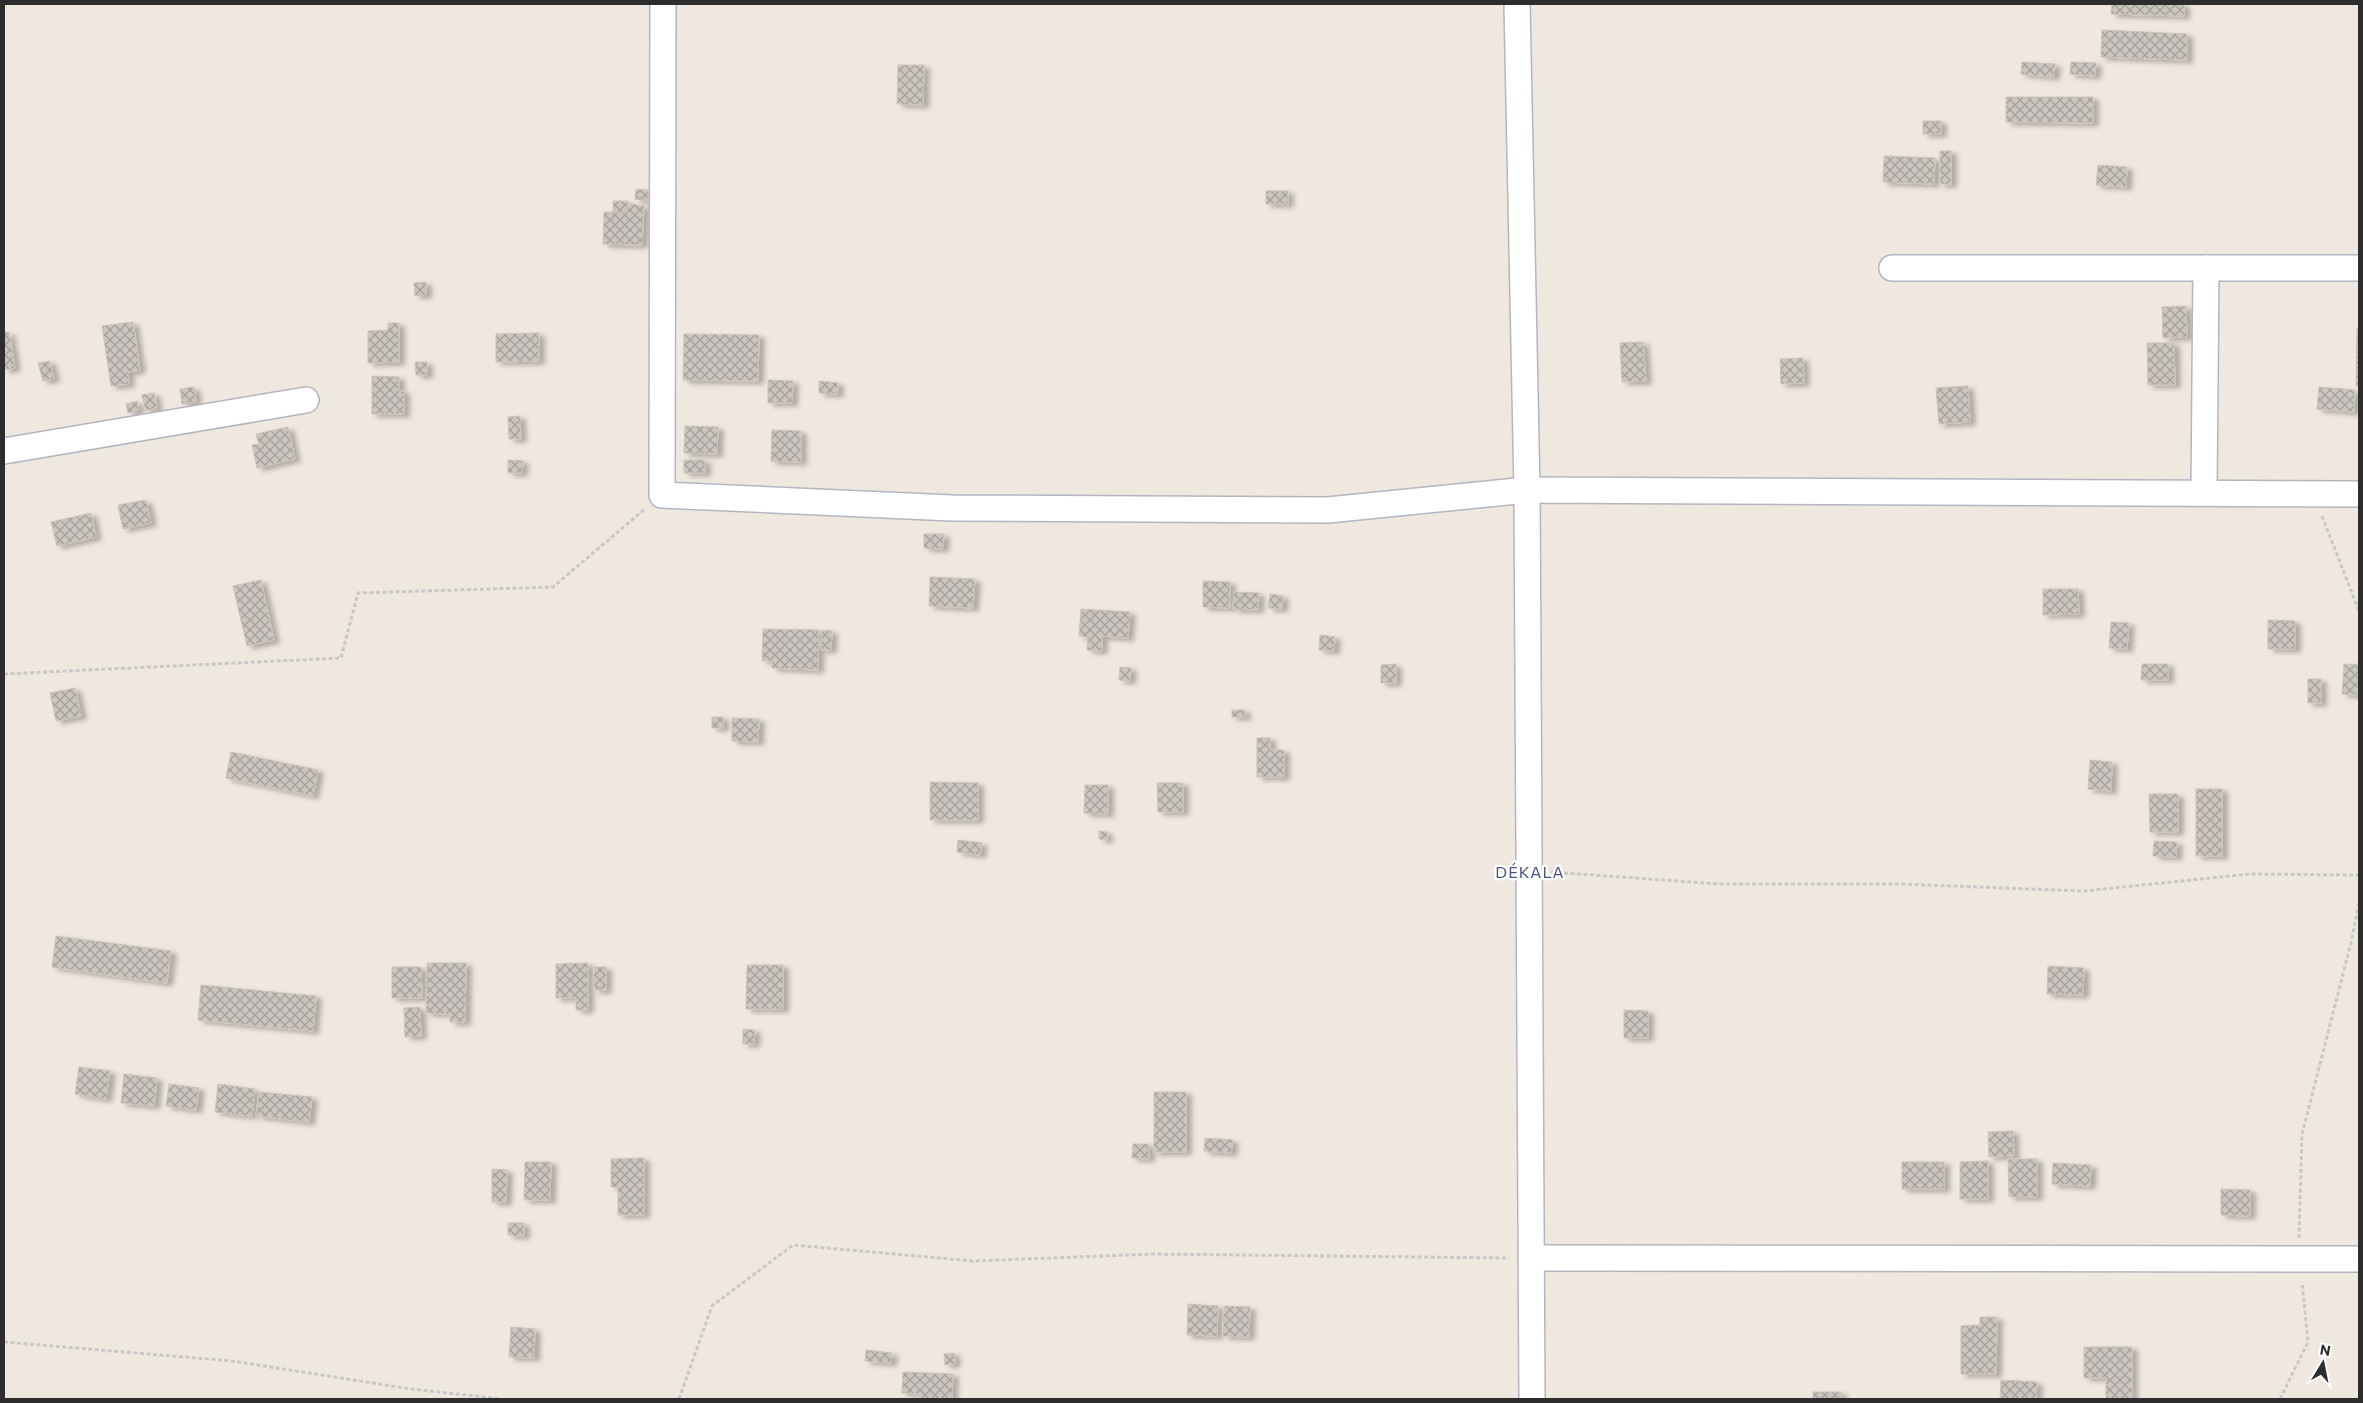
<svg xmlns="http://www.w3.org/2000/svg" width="2363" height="1403" font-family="Commissioner,sans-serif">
<defs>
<pattern id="building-cross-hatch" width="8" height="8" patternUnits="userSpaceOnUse" patternTransform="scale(1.25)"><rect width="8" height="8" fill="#cac5be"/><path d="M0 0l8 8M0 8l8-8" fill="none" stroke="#a4a09b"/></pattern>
<filter id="shadow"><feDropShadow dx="5.5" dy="3" stdDeviation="2.5" flood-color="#0004"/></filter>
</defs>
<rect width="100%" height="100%" fill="#efe8df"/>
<g fill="url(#building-cross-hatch)" stroke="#cac4b8" filter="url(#shadow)">
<path d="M 2112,4 L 2184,4 L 2184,16 L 2111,14 Z"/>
<path d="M 2102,30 L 2187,34 L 2187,60 L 2101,57 Z"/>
<path d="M 2022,62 L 2055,64 L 2054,77 L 2021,74 Z"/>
<path d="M 2071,62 L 2096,63 L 2095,76 L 2070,74 Z"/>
<path d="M 898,65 L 924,65 L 923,105 L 897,104 Z"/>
<path d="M 2006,97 L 2093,97 L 2093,123 L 2006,122 Z"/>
<rect x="1923" y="121" width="18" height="13"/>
<rect x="1940" y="151" width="11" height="33"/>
<path d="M 1884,156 L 1935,158 L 1934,184 L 1883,182 Z"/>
<path d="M 2098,165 L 2127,167 L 2126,187 L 2096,185 Z"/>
<path d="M 636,189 L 648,190 L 648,201 L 635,199 Z"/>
<rect x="1266" y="191" width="22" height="13"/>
<path d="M 613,201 L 628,201 L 626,213 L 613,213 Z"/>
<path d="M 630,204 L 644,206 L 642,245 L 603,244 L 604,212 L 626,213 Z"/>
<path d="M 426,282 L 426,295 L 415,296 L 414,283 Z"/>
<path d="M 2186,306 L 2187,337 L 2163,338 L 2162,307 Z"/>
<path d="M 133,322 L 140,370 L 128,372 L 129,384 L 111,386 L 102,326 Z"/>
<path d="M 388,323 L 399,323 L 399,362 L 368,363 L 368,331 L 388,330 Z"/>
<path d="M 2357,328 L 2359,328 L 2359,386 L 2356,386 Z"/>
<path d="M 9,332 L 15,368 L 4,370 L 4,333 Z"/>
<path d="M 539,333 L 539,361 L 496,362 L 496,334 Z"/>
<path d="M 684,334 L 759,335 L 758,381 L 683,380 Z"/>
<path d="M 1643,342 L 1646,381 L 1622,382 L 1620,343 Z"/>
<path d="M 2147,343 L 2174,343 L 2175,385 L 2148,385 Z"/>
<path d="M 1803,358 L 1804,383 L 1781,384 L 1780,359 Z"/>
<path d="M 50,361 L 54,379 L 43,381 L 38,363 Z"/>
<path d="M 415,362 L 427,362 L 427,375 L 416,375 Z"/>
<path d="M 372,376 L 399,377 L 399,391 L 404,391 L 404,414 L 372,414 Z"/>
<path d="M 768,380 L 793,381 L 792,403 L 768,403 Z"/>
<path d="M 819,381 L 838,383 L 838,394 L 819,393 Z"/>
<path d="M 1968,386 L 1970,422 L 1939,424 L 1936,388 Z"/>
<path d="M 194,387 L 196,402 L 182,404 L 180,389 Z"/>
<path d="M 2319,387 L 2355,390 L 2354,412 L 2317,409 Z"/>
<path d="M 154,393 L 157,408 L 146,411 L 142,395 Z"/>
<path d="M 137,401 L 139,410 L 128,413 L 126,404 Z"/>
<path d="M 520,416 L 521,439 L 509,439 L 508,417 Z"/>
<path d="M 685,426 L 718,427 L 717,454 L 684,453 Z"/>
<path d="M 288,427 L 295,459 L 257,468 L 252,445 L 259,444 L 256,434 Z"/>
<path d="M 772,430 L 801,431 L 801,462 L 771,461 Z"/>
<path d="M 508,460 L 523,461 L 522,473 L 508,473 Z"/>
<rect x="684" y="460" width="21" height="13"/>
<path d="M 146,500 L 151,523 L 123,529 L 118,505 Z"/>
<path d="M 91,513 L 96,537 L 57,546 L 51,522 Z"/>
<path d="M 924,534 L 944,534 L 943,549 L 924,548 Z"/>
<path d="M 930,577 L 975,579 L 973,608 L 929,606 Z"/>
<path d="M 261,580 L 274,640 L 247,646 L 233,586 Z"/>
<path d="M 1203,581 L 1230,582 L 1230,608 L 1203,607 Z"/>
<path d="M 2043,589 L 2078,589 L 2079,614 L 2043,615 Z"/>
<path d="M 1234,592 L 1259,593 L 1258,610 L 1233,609 Z"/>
<path d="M 1270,594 L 1283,596 L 1282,609 L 1268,608 Z"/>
<path d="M 1081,609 L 1130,612 L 1128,638 L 1102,636 L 1102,651 L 1087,650 L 1088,637 L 1079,636 Z"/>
<path d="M 2268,620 L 2295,621 L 2295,649 L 2268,649 Z"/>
<path d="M 2111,622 L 2129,623 L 2127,649 L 2109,648 Z"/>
<path d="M 763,629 L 819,630 L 818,670 L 772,668 L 772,661 L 762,661 Z"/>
<path d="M 822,630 L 832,631 L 831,650 L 821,650 Z"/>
<path d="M 1320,635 L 1335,637 L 1334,651 L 1319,650 Z"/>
<path d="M 1396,664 L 1396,683 L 1381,683 L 1381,665 Z"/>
<path d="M 2142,664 L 2168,664 L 2168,680 L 2141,680 Z"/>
<path d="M 2344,664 L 2359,665 L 2357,695 L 2342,694 Z"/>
<path d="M 1120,667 L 1131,668 L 1130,681 L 1119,680 Z"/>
<rect x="2308" y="679" width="13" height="24"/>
<path d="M 75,688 L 81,716 L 56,721 L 50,693 Z"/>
<rect x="1232" y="710" width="13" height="7"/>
<rect x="712" y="717" width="11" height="11"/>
<path d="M 732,718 L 759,719 L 758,742 L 732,741 Z"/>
<path d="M 1257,738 L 1270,738 L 1270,750 L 1284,750 L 1284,777 L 1257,777 Z"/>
<path d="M 231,752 L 318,770 L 313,796 L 226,778 Z"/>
<path d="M 2090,760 L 2112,762 L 2111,791 L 2088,789 Z"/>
<path d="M 930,782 L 978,783 L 978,820 L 930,820 Z"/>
<path d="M 1157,783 L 1183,783 L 1183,812 L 1158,812 Z"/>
<path d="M 1085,785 L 1108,785 L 1108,814 L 1084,813 Z"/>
<rect x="2196" y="789" width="26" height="67"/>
<path d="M 2149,794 L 2178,794 L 2178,832 L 2150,832 Z"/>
<path d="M 1099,831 L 1107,832 L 1107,840 L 1099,839 Z"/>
<path d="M 958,840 L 982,843 L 980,855 L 957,852 Z"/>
<path d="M 2154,841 L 2177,842 L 2176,857 L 2153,856 Z"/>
<path d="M 56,936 L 171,951 L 167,983 L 52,967 Z"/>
<path d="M 427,963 L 466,963 L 465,1022 L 450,1022 L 450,1014 L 426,1013 Z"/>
<path d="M 588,963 L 588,1010 L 576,1010 L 576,998 L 556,998 L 556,964 Z"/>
<path d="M 747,965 L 783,965 L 783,1009 L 746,1009 Z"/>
<path d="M 2048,966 L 2084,968 L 2083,995 L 2047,994 Z"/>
<path d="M 392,967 L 421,967 L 422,998 L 392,998 Z"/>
<rect x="594" y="967" width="12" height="23"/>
<path d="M 201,985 L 316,996 L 313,1031 L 198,1020 Z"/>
<path d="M 420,1007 L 421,1036 L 405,1037 L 404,1008 Z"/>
<path d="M 1624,1010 L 1648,1011 L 1648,1038 L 1624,1038 Z"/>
<path d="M 743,1029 L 755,1030 L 754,1044 L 743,1044 Z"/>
<path d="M 79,1067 L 110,1071 L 106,1099 L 75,1094 Z"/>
<path d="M 124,1074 L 157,1078 L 154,1106 L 121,1103 Z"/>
<path d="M 169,1084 L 199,1088 L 196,1110 L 166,1106 Z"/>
<path d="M 218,1084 L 255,1089 L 252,1116 L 215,1112 Z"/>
<path d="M 259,1092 L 312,1097 L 309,1122 L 256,1116 Z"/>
<rect x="1154" y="1092" width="32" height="60"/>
<path d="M 2013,1131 L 2014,1156 L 1989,1157 L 1988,1132 Z"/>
<path d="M 1205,1138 L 1233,1140 L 1231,1153 L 1204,1151 Z"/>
<path d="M 1133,1144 L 1149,1144 L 1149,1159 L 1132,1158 Z"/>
<path d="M 644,1158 L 644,1215 L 618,1215 L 618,1187 L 611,1187 L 611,1159 Z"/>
<path d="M 2008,1159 L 2037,1159 L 2037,1197 L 2009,1197 Z"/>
<path d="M 1988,1161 L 1988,1199 L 1960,1199 L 1960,1162 Z"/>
<path d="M 525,1162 L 551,1162 L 550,1200 L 524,1200 Z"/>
<rect x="1902" y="1162" width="42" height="27"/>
<path d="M 2053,1163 L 2091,1165 L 2090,1186 L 2052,1184 Z"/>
<path d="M 492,1169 L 507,1170 L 506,1202 L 492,1202 Z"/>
<path d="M 2221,1189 L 2250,1190 L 2250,1216 L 2221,1215 Z"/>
<path d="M 508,1223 L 524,1223 L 524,1236 L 508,1235 Z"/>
<path d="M 1188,1304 L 1218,1306 L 1217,1336 L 1187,1335 Z"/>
<path d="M 1224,1306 L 1250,1307 L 1249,1337 L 1223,1336 Z"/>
<path d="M 1980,1317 L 1997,1317 L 1996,1374 L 1961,1374 L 1961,1326 L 1980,1325 Z"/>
<path d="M 511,1327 L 535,1329 L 534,1358 L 509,1357 Z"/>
<path d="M 2084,1347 L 2132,1347 L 2132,1399 L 2106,1399 L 2106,1378 L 2084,1378 Z"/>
<path d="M 866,1350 L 892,1353 L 891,1363 L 865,1361 Z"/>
<path d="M 954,1353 L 955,1364 L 945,1365 L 944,1354 Z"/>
<path d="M 903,1372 L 953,1374 L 952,1399 L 921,1399 L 921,1394 L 902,1393 Z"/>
<path d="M 2001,1380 L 2037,1382 L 2036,1399 L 2000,1399 Z"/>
<rect x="1813" y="1392" width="28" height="7"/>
</g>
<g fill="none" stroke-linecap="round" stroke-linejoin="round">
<defs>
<g id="minor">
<path d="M 663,4 L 662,495 L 952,508 L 1328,510 L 1527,490 L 2359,494"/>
<path d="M 1517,4 L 1527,490 L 1532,1399"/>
<path d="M 1892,268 L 2359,268"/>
<path d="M 4,451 L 306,400"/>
<path d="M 2204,493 L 2206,268"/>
<path d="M 1533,1258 L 2359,1259"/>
</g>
</defs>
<use href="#minor" stroke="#b3b5c1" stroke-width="28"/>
<g stroke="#c8c8c8" stroke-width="3" stroke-dasharray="4 2.5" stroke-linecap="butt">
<path d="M 2322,516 L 2359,611"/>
<path d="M 4,674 L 341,658 L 358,593 L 553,587 L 646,508"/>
<path d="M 1551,872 L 1719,884 L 1900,884 L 2084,891 L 2249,874 L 2359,875"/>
<path d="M 2299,1238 L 2302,1134 L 2351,943 L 2359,903"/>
<path d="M 4,1342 L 232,1361 L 412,1389 L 501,1399"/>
<path d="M 679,1399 L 712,1306 L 793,1245 L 973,1261 L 1152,1254 L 1509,1258"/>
<path d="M 2280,1399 L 2308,1342 L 2302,1282"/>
</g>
<use href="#minor" stroke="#fff" stroke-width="25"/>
</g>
<g text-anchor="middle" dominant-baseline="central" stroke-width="4.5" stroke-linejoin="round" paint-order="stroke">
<g font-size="16" letter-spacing="1" fill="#4b5480" stroke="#fff">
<text x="1530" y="871">DÉKALA</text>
</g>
</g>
<rect width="2363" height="1403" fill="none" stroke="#2d2d2d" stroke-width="10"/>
<g transform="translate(2323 1363) rotate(10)" stroke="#ffffff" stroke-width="4" paint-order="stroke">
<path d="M0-4L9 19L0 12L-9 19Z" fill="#2d2d2d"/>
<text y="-8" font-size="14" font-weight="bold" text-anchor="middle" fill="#2d2d2d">N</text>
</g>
</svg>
